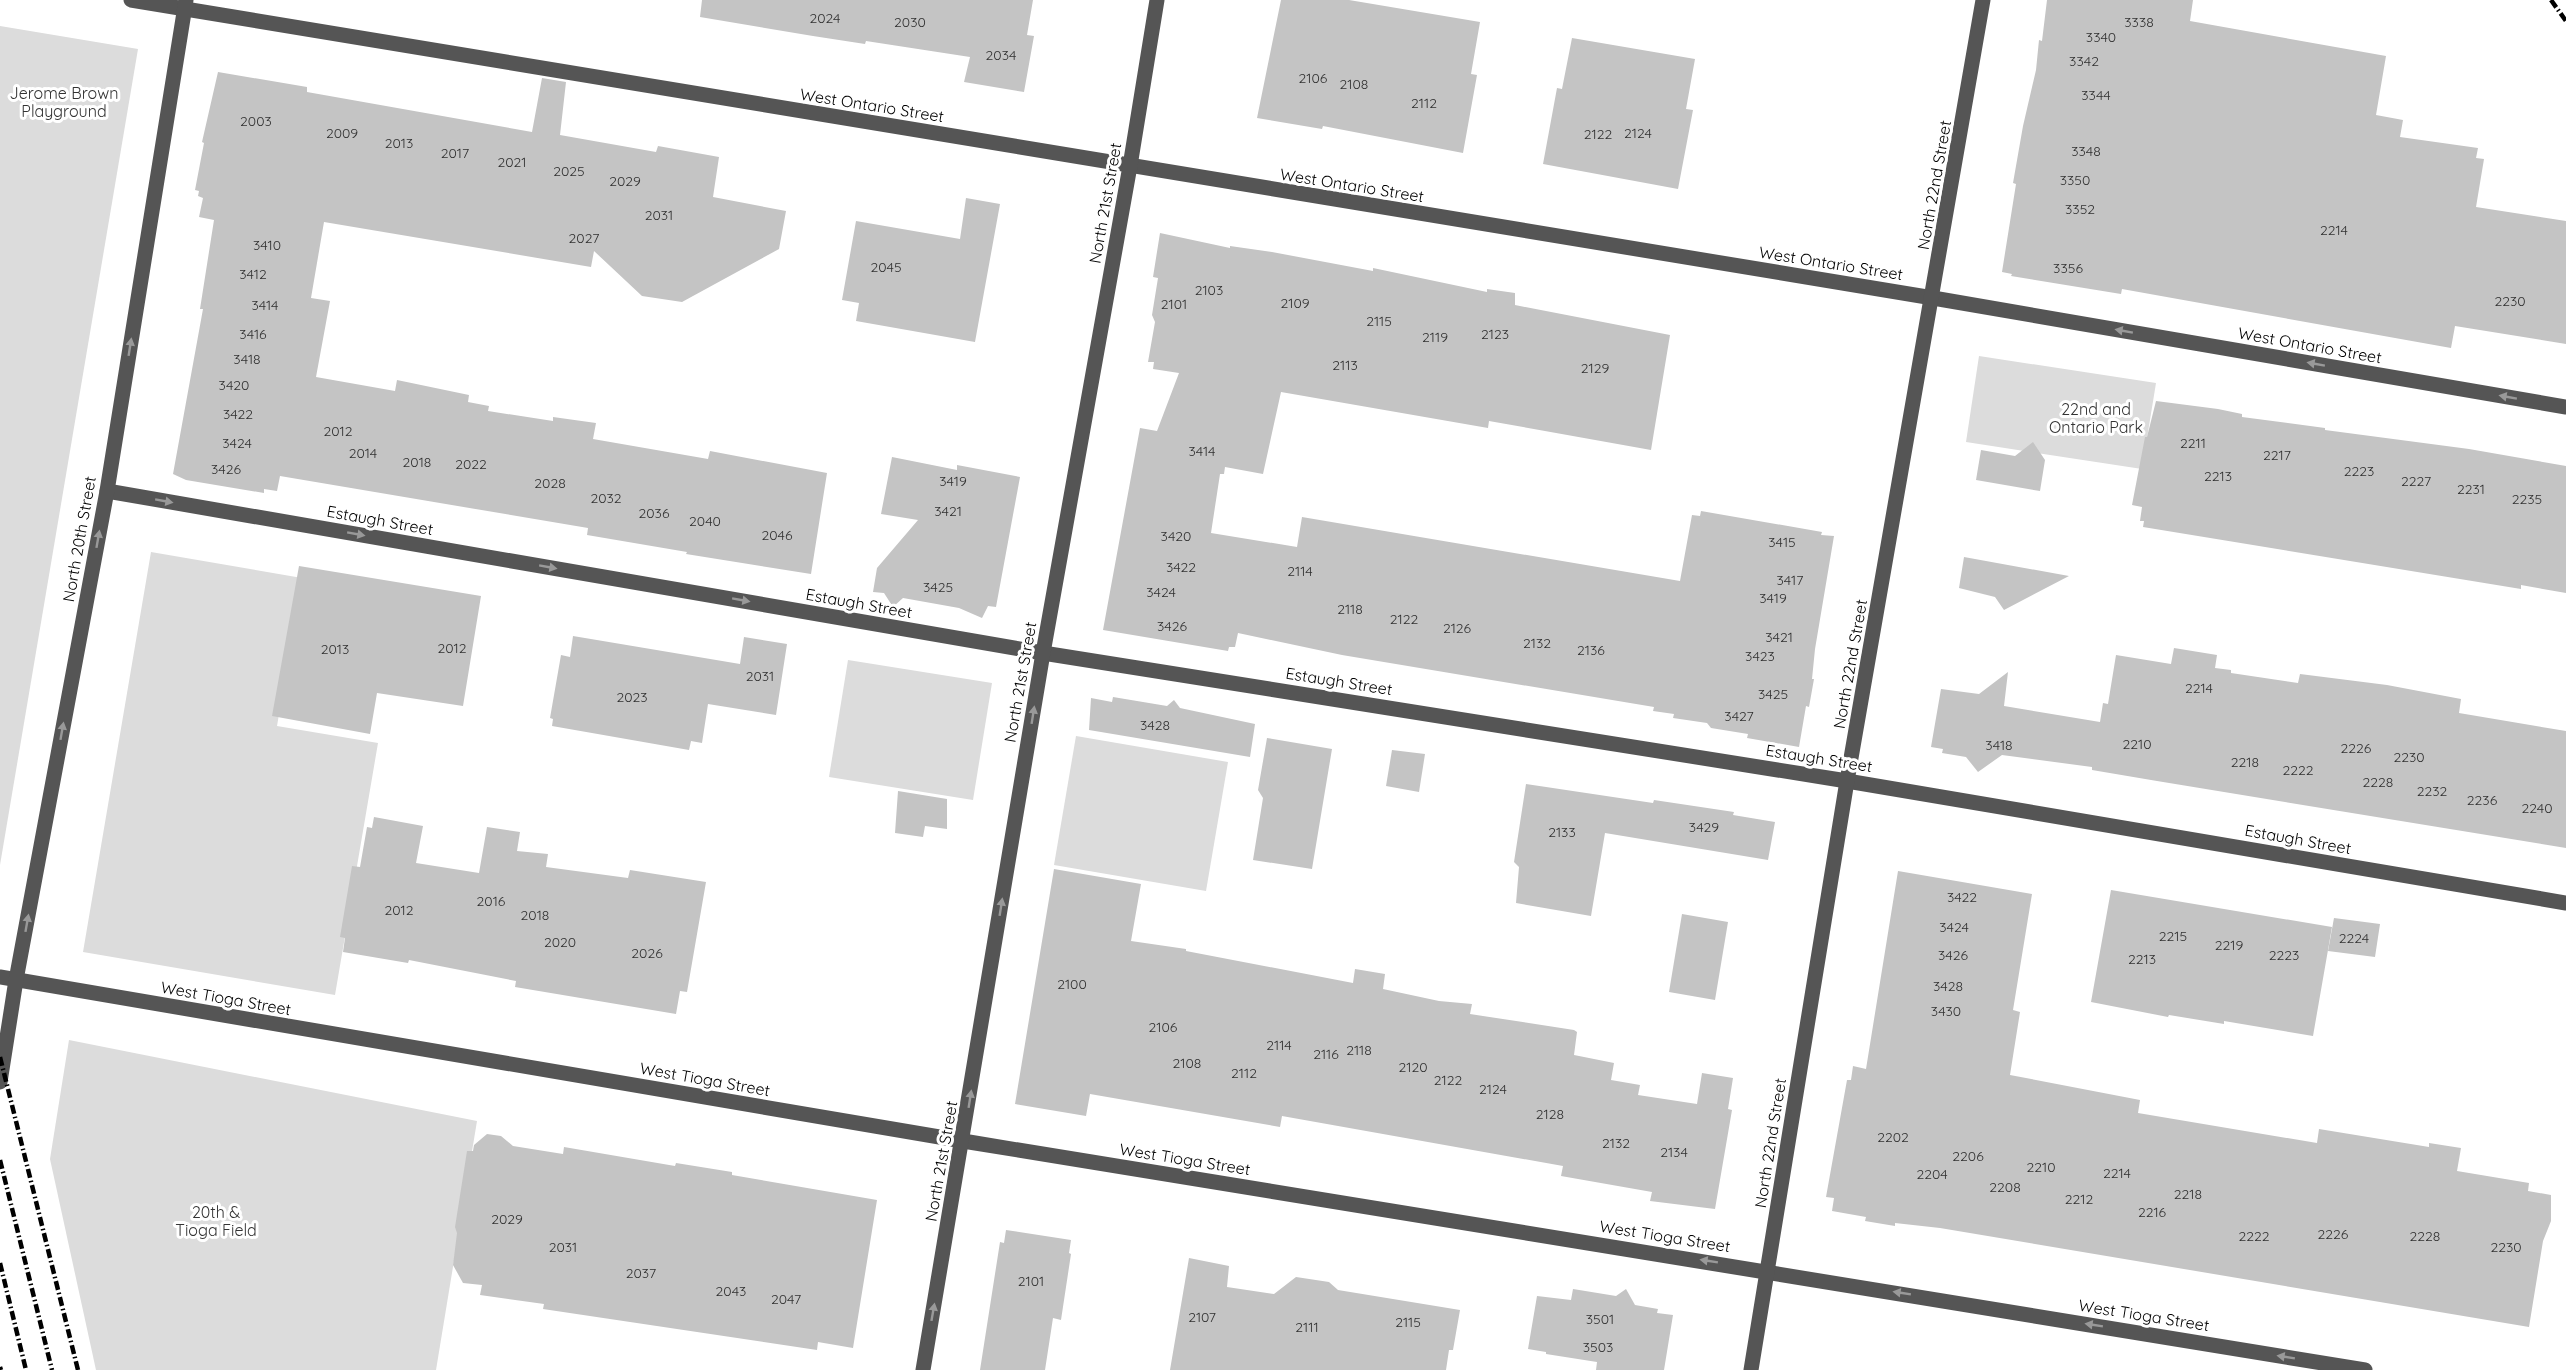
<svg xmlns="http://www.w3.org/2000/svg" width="2566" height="1370" font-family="Quicksand,sans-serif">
<rect width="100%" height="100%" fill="#fff"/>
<g fill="#dcdcdc">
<path d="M 0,26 L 138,49 L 0,865 Z"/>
<path d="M 1979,356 L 2156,383 L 2142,469 L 1966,442 Z"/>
<path d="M 151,552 L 302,578 L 277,726 L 378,743 L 335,995 L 83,952 Z"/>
<path d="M 848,660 L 992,683 L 973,800 L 829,777 Z"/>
<path d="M 1076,736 L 1228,762 L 1206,891 L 1054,865 Z"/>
<path d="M 69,1040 L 477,1121 L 436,1370 L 96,1370 L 50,1159 Z"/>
</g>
<g fill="#c4c4c4">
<path d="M 702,0 L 1033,0 L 1027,35 L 1034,36 L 1024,92 L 964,82 L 970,57 L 866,41 L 865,44 L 813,36 L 700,17 Z"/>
<path d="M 1281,0 L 1349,0 L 1480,22 L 1471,74 L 1477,75 L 1463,153 L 1323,126 L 1322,129 L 1257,118 Z"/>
<path d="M 2047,0 L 2193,0 L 2190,21 L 2386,56 L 2376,115 L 2403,120 L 2400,137 L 2478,148 L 2476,158 L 2484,159 L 2476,207 L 2566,221 L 2566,344 L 2455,326 L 2451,348 L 2122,289 L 2121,294 L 2011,276 L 2012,274 L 2002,272 L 2016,184 L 2013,183 L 2023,126 L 2036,70 L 2039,40 L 2042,41 Z"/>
<path d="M 1572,38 L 1695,59 L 1686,109 L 1693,110 L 1678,189 L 1543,164 L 1557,88 L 1562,89 Z"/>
<path d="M 218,72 L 307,87 L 307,92 L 532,132 L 542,78 L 566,82 L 560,135 L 656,152 L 658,146 L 719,157 L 713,197 L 786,211 L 779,249 L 682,302 L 642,296 L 594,251 L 591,267 L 324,222 L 311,298 L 330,301 L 316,377 L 395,391 L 397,380 L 469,395 L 468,402 L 489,406 L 488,411 L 553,421 L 553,417 L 596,423 L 593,439 L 708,459 L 710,451 L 827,473 L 811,574 L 686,554 L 687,552 L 587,535 L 588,528 L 280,476 L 277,491 L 264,489 L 264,493 L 186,480 L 173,474 L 203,309 L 200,309 L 214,220 L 199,217 L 203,198 L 198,196 L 199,191 L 195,190 L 204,143 L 202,142 Z"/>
<path d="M 966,198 L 1000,204 L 975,342 L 856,321 L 859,303 L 842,300 L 856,221 L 960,239 Z"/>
<path d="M 1160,233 L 1230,248 L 1230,246 L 1272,252 L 1373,271 L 1373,268 L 1487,292 L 1487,289 L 1515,293 L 1515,305 L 1670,335 L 1651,450 L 1489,421 L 1488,428 L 1281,392 L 1263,474 L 1225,467 L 1224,474 L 1220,474 L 1211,533 L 1297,547 L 1302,517 L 1680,581 L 1692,515 L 1700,516 L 1701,511 L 1822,532 L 1821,535 L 1834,536 L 1815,649 L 1812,679 L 1814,679 L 1809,707 L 1806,706 L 1799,747 L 1747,738 L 1748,734 L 1711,728 L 1707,723 L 1673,718 L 1674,714 L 1653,711 L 1654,707 L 1342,655 L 1238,633 L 1235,647 L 1229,647 L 1228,651 L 1103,630 L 1140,428 L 1157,431 L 1179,373 L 1153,369 L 1154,362 L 1148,362 L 1155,322 L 1152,315 L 1158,278 L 1153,277 Z"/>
<path d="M 2156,401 L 2218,409 L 2242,414 L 2242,417 L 2325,428 L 2325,430 L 2469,449 L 2566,466 L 2566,593 L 2521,585 L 2521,589 L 2143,527 L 2144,521 L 2140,521 L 2142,507 L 2132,505 L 2145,437 L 2147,437 Z"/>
<path d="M 2033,442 L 2045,460 L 2040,491 L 1976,480 L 1981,450 L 2015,456 Z"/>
<path d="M 892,457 L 957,470 L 957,465 L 1020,477 L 996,607 L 988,606 L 982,618 L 959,608 L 903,598 L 893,607 L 884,593 L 873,592 L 877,568 L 918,520 L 881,514 Z"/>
<path d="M 1964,557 L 2069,576 L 2004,610 L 1995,597 L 1959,588 Z"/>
<path d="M 299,566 L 481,596 L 463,706 L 377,693 L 370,734 L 272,716 Z"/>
<path d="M 573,636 L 740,664 L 744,637 L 787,644 L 776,715 L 708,704 L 702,743 L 691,741 L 689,750 L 552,726 L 553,719 L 550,718 L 561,655 L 570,657 Z"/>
<path d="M 2174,648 L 2217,655 L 2215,668 L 2231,670 L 2231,673 L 2298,683 L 2300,674 L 2387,685 L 2461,699 L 2459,713 L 2566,731 L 2566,848 L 2157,781 L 2092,770 L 2092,767 L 2002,755 L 1978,772 L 1966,757 L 1942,753 L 1943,749 L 1931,747 L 1941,689 L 1979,694 L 2008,672 L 2004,706 L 2100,722 L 2103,703 L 2108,704 L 2116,655 L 2171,664 Z"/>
<path d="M 1113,697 L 1167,706 L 1174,700 L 1180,708 L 1255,724 L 1250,757 L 1089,730 L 1091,698 L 1112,702 Z"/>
<path d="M 1267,738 L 1332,749 L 1312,869 L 1253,860 L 1263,798 L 1258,790 Z"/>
<path d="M 1392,750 L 1425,754 L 1419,792 L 1386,786 Z"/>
<path d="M 1526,784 L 1653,803 L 1654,800 L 1734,812 L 1733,815 L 1775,822 L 1768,860 L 1605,833 L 1591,916 L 1516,903 L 1519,867 L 1514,862 Z"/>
<path d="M 898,791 L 947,799 L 947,829 L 925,826 L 923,837 L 895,833 Z"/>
<path d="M 374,817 L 423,826 L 416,863 L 479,873 L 487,827 L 520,832 L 517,851 L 548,854 L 546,867 L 628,878 L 630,870 L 706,882 L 687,992 L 680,991 L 676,1014 L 515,987 L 516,981 L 409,960 L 408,963 L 343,952 L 345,938 L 340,937 L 352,866 L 360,867 L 367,827 L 372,828 Z"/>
<path d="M 1054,869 L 1141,884 L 1131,941 L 1186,949 L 1186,951 L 1353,983 L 1355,969 L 1385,974 L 1383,989 L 1439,1001 L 1472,1004 L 1470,1014 L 1574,1030 L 1577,1032 L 1574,1055 L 1614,1063 L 1611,1080 L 1640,1085 L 1638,1095 L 1697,1104 L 1702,1073 L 1733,1078 L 1728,1109 L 1732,1110 L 1715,1209 L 1650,1201 L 1652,1192 L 1561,1176 L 1563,1166 L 1282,1116 L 1280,1127 L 1090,1094 L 1086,1116 L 1015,1104 Z"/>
<path d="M 1898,871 L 2032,894 L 2013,1010 L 2020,1012 L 2010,1075 L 2140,1100 L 2138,1113 L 2317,1143 L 2319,1129 L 2429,1147 L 2429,1143 L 2461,1148 L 2457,1171 L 2529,1183 L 2528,1191 L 2551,1195 L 2551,1221 L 2543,1241 L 2529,1327 L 1940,1228 L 1895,1223 L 1895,1226 L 1865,1221 L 1866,1217 L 1832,1211 L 1834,1198 L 1826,1197 L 1847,1080 L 1851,1080 L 1853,1066 L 1866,1069 Z"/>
<path d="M 2111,890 L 2332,927 L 2313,1036 L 2224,1021 L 2224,1024 L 2169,1015 L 2168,1017 L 2091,1002 Z"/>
<path d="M 1682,914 L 1728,922 L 1715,1000 L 1669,992 Z"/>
<path d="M 2334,918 L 2380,924 L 2375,957 L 2328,951 Z"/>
<path d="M 487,1134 L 501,1136 L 513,1146 L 563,1154 L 564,1147 L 675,1166 L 676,1163 L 732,1172 L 732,1175 L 877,1200 L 853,1348 L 818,1342 L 817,1350 L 543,1309 L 544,1304 L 480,1295 L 482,1285 L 463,1283 L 453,1265 L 457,1233 L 455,1227 L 467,1151 L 473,1151 L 474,1145 Z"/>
<path d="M 1006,1230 L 1071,1240 L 1069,1253 L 1071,1254 L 1061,1320 L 1053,1318 L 1045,1370 L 980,1370 L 1000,1242 L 1004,1243 Z"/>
<path d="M 1189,1258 L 1229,1266 L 1227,1287 L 1274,1294 L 1296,1277 L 1329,1282 L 1338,1290 L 1460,1310 L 1453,1350 L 1449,1350 L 1446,1370 L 1170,1370 Z"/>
<path d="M 1573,1289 L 1616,1296 L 1626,1289 L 1635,1305 L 1658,1309 L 1657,1313 L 1673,1315 L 1664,1370 L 1596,1370 L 1597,1362 L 1546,1354 L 1546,1352 L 1528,1349 L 1537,1296 L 1571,1300 Z"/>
</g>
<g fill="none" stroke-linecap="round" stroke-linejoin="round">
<g stroke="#555" stroke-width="15">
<path d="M 131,0 L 1933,298 L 2566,407"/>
<path d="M 107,491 L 1043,653 L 1847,781 L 2566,903"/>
<path d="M 0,977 L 963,1141 L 2365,1370"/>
<path d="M 0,1082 L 16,980 L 107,491 L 186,0"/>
<path d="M 923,1370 L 1043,653 L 1130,166 L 1157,0"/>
<path d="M 1751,1370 L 1847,781 L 1983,0"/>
</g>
<g stroke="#000" stroke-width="4.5" stroke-dasharray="9 3 1.5 3" stroke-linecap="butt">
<path d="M 2551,0 L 2566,21"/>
<path d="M 0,1057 L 78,1370"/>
<path d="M 0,1160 L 52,1370"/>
<path d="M 0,1263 L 26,1370"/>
<path d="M 0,1367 L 1,1370"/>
</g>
</g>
<defs><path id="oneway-solid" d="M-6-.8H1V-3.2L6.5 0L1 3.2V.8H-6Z" transform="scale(1.5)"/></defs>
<g fill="#999">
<use href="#oneway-solid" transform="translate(2124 331) rotate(-170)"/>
<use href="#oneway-solid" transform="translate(130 347) rotate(-81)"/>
<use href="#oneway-solid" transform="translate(2316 364) rotate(-170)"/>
<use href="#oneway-solid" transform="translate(2508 397) rotate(-170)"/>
<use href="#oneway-solid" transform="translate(164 501) rotate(10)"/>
<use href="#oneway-solid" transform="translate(356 534) rotate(10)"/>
<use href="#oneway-solid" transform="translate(98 539) rotate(-80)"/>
<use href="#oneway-solid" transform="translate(548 567) rotate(10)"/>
<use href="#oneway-solid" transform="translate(741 600) rotate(10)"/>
<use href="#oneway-solid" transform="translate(1033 715) rotate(-81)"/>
<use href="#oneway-solid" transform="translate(62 731) rotate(-80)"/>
<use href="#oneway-solid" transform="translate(1001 907) rotate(-81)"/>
<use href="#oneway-solid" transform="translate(27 923) rotate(-80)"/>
<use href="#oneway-solid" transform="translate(970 1099) rotate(-81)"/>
<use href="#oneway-solid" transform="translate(1709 1261) rotate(-171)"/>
<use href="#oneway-solid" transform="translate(1902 1293) rotate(-171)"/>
<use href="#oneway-solid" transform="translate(933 1312) rotate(-80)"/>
<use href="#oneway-solid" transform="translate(2094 1325) rotate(-171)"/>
<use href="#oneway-solid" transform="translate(2286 1357) rotate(-171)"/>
</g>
<g text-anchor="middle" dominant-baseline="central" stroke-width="6" stroke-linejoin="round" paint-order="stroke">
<g font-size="14" fill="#313131">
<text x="825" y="18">2024</text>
<text x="910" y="22">2030</text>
<text x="2139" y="22">3338</text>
<text x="2101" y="37">3340</text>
<text x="1001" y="55">2034</text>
<text x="2084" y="61">3342</text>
<text x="1313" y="78">2106</text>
<text x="1354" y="84">2108</text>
<text x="2096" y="95">3344</text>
<text x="1424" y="103">2112</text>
<text x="256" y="121">2003</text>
<text x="342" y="133">2009</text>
<text x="1638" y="133">2124</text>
<text x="1598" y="134">2122</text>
<text x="399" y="143">2013</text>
<text x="2086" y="151">3348</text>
<text x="455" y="153">2017</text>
<text x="512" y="162">2021</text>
<text x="569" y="171">2025</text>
<text x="2075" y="180">3350</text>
<text x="625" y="181">2029</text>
<text x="2080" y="209">3352</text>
<text x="659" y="215">2031</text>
<text x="2334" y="230">2214</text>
<text x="584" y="238">2027</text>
<text x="267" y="245">3410</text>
<text x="886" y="267">2045</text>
<text x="2068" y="268">3356</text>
<text x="253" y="274">3412</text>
<text x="1209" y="290">2103</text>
<text x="2510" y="301">2230</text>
<text x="1295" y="303">2109</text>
<text x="1174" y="304">2101</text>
<text x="265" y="305">3414</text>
<text x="1379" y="321">2115</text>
<text x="253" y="334">3416</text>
<text x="1495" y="334">2123</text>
<text x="1435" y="337">2119</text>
<text x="247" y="359">3418</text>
<text x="1345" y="365">2113</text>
<text x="1595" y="368">2129</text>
<text x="234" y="385">3420</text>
<text x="238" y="414">3422</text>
<text x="338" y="431">2012</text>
<text x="237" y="443">3424</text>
<text x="2193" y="443">2211</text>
<text x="1202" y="451">3414</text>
<text x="363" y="453">2014</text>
<text x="2277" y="455">2217</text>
<text x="417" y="462">2018</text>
<text x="471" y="464">2022</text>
<text x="226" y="469">3426</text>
<text x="2359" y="471">2223</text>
<text x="2218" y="476">2213</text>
<text x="953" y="481">3419</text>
<text x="2416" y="481">2227</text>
<text x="550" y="483">2028</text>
<text x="2471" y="489">2231</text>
<text x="606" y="498">2032</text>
<text x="2527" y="499">2235</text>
<text x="948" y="511">3421</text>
<text x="654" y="513">2036</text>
<text x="705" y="521">2040</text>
<text x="777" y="535">2046</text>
<text x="1176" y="536">3420</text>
<text x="1782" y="542">3415</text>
<text x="1181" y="567">3422</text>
<text x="1300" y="571">2114</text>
<text x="1790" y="580">3417</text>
<text x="938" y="587">3425</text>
<text x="1161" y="592">3424</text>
<text x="1773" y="598">3419</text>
<text x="1350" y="609">2118</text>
<text x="1404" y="619">2122</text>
<text x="1172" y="626">3426</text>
<text x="1457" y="628">2126</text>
<text x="1779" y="637">3421</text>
<text x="1537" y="643">2132</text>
<text x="452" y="648">2012</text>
<text x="335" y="649">2013</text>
<text x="1591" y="650">2136</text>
<text x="1760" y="656">3423</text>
<text x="760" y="676">2031</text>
<text x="2199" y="688">2214</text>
<text x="1773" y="694">3425</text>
<text x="632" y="697">2023</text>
<text x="1739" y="716">3427</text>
<text x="1155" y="725">3428</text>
<text x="2137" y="744">2210</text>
<text x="1999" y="745">3418</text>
<text x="2356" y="748">2226</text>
<text x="2409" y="757">2230</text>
<text x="2245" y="762">2218</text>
<text x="2298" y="770">2222</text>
<text x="2378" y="782">2228</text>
<text x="2432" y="791">2232</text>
<text x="2482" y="800">2236</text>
<text x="2537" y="808">2240</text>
<text x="1704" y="827">3429</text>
<text x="1562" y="832">2133</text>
<text x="1962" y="897">3422</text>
<text x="491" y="901">2016</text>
<text x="399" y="910">2012</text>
<text x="535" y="915">2018</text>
<text x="1954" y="927">3424</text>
<text x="2173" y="936">2215</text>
<text x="2354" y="938">2224</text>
<text x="560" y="942">2020</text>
<text x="2229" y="945">2219</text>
<text x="647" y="953">2026</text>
<text x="1953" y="955">3426</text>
<text x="2284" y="955">2223</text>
<text x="2142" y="959">2213</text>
<text x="1072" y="984">2100</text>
<text x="1948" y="986">3428</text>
<text x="1946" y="1011">3430</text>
<text x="1163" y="1027">2106</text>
<text x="1279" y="1045">2114</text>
<text x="1359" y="1050">2118</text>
<text x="1326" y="1054">2116</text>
<text x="1187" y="1063">2108</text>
<text x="1413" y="1067">2120</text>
<text x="1244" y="1073">2112</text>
<text x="1448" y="1080">2122</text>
<text x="1493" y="1089">2124</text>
<text x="1550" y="1114">2128</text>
<text x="1893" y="1137">2202</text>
<text x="1616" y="1143">2132</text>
<text x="1674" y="1152">2134</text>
<text x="1968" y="1156">2206</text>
<text x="2041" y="1167">2210</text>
<text x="2117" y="1173">2214</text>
<text x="1932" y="1174">2204</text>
<text x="2005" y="1187">2208</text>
<text x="2188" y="1194">2218</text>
<text x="2079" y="1199">2212</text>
<text x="2152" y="1212">2216</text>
<text x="507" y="1219">2029</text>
<text x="2333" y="1234">2226</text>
<text x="2254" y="1236">2222</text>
<text x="2425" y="1236">2228</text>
<text x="563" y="1247">2031</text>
<text x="2506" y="1247">2230</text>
<text x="641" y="1273">2037</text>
<text x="1031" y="1281">2101</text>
<text x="731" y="1291">2043</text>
<text x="786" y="1299">2047</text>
<text x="1202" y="1317">2107</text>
<text x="1600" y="1319">3501</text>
<text x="1408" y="1322">2115</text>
<text x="1307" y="1327">2111</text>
<text x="1598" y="1347">3503</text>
</g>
<g font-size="16" fill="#333" stroke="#fff">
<text x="64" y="93">Jerome Brown<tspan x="64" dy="18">Playground</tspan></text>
<text x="2096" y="409">22nd and<tspan x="2096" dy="18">Ontario Park</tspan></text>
<text x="216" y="1212">20th &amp;<tspan x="216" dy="18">Tioga Field</tspan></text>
</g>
<g font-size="16" fill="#000" stroke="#fff">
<text transform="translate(872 105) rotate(9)">West Ontario Street</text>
<text transform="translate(1352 185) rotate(9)">West Ontario Street</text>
<text transform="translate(1934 185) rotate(-80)">North 22nd Street</text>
<text transform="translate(1105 203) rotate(-80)">North 21st Street</text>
<text transform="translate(1831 263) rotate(9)">West Ontario Street</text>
<text transform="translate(2310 345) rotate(10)">West Ontario Street</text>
<text transform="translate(380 520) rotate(10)">Estaugh Street</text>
<text transform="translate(79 539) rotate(-80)">North 20th Street</text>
<text transform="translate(859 603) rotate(10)">Estaugh Street</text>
<text transform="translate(1850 664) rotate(-80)">North 22nd Street</text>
<text transform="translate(1339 681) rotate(9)">Estaugh Street</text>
<text transform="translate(1020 682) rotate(-80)">North 21st Street</text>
<text transform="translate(1819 758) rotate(9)">Estaugh Street</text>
<text transform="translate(2298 839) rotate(10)">Estaugh Street</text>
<text transform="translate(226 998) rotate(10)">West Tioga Street</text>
<text transform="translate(705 1079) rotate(10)">West Tioga Street</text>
<text transform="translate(1770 1143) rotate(-81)">North 22nd Street</text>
<text transform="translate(1185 1159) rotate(9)">West Tioga Street</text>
<text transform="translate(941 1161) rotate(-80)">North 21st Street</text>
<text transform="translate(1665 1236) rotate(9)">West Tioga Street</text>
<text transform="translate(2144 1315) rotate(9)">West Tioga Street</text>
</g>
</g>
</svg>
